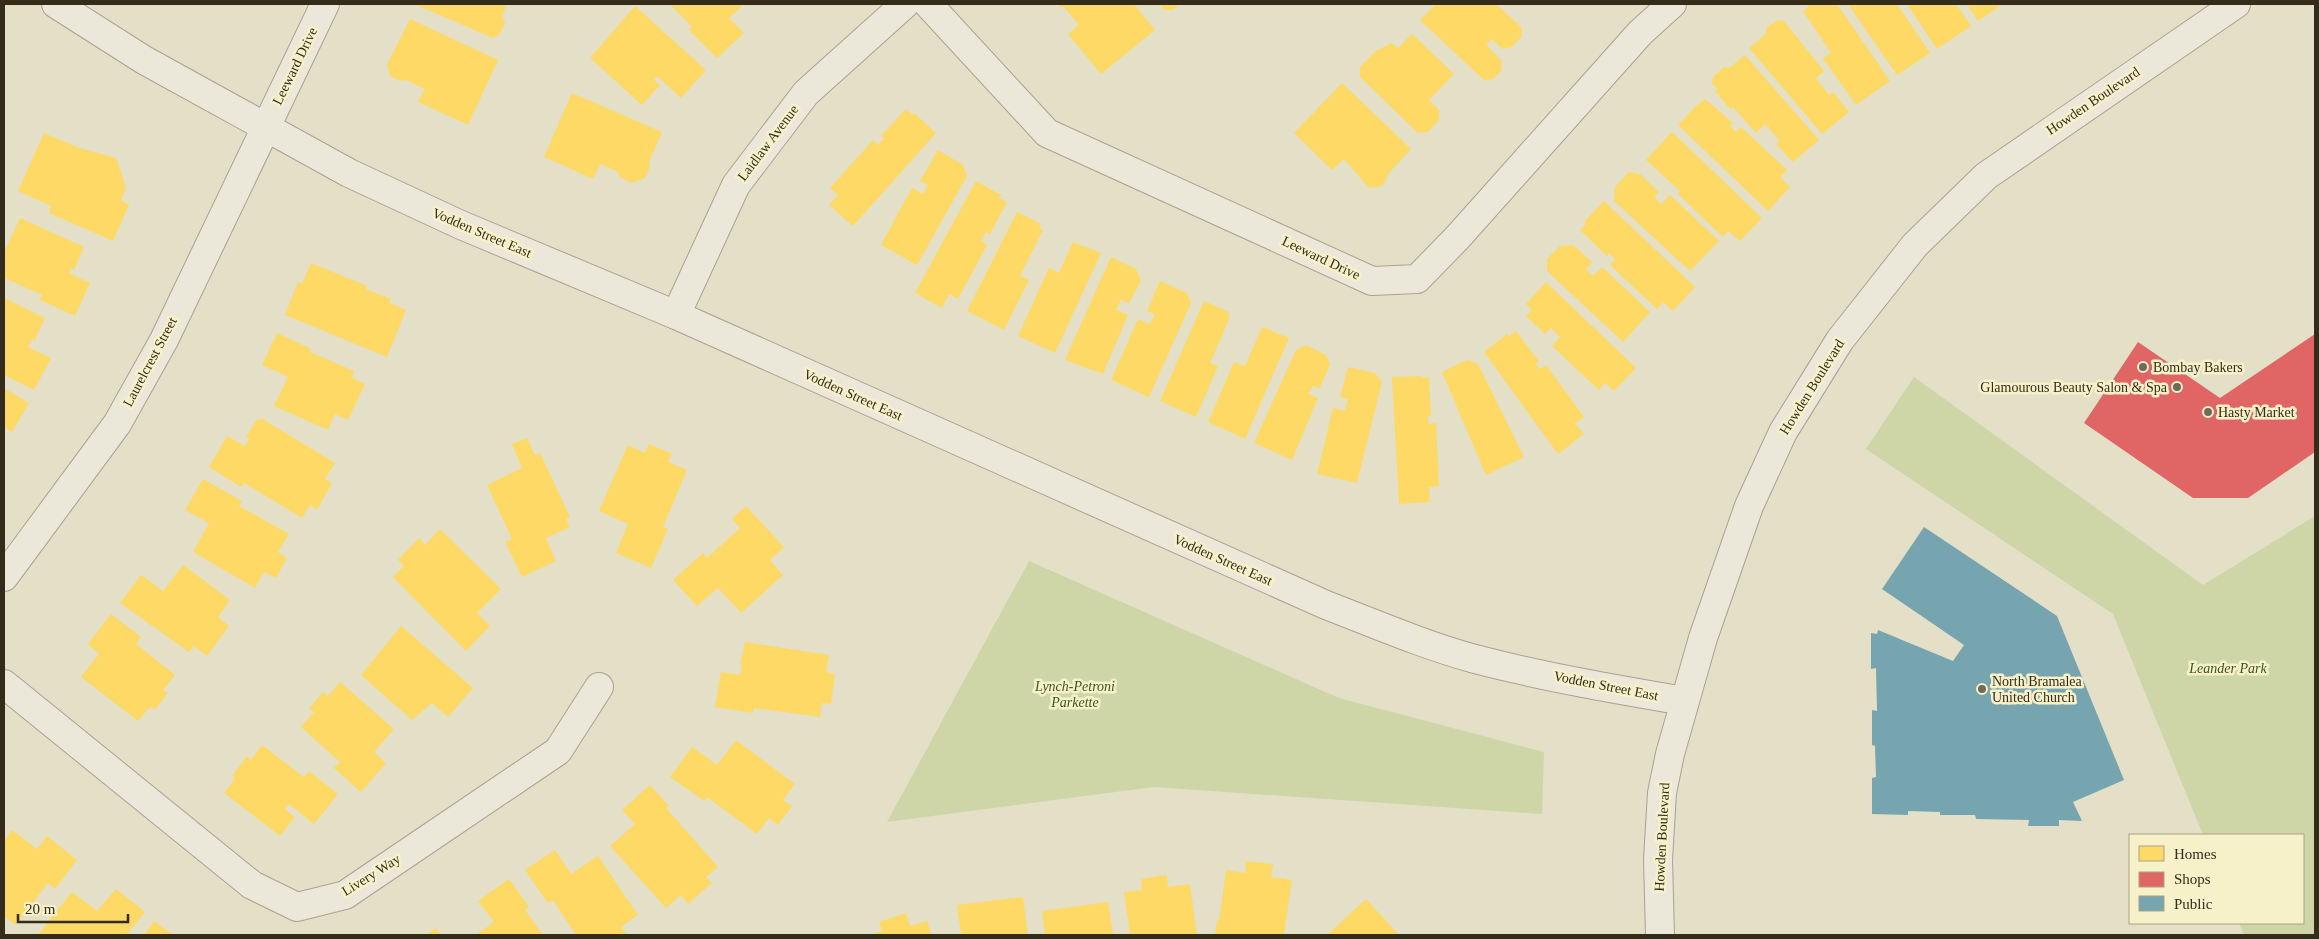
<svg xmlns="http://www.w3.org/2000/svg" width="2319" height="939" font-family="'Times New Roman',serif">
<rect width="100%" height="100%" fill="#e3e0c7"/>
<g fill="#ced6a8">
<path d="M 1914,377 L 2203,585 L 2315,516 L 2315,935 L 2244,935 L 2239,923 L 2303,923 L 2303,835 L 2203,835 L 2113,614 L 1866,449 Z"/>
<path d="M 1029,561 L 1339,698 L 1544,752 L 1542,814 L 1154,787 L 887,822 Z"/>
</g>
<g fill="#ffd966">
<path d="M 417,4 L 507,4 L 502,16 L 505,23 L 499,35 L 493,38 L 416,5 Z"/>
<path d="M 670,4 L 744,4 L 729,18 L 744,33 L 717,58 L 689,30 L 692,27 Z"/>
<path d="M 1057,4 L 1134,4 L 1155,30 L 1101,74 L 1068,34 L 1079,25 L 1064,7 L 1060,7 Z"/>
<path d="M 1159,4 L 1180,4 L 1172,10 L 1164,10 Z"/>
<path d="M 1433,4 L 1496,4 L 1521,27 L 1522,36 L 1512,47 L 1502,49 L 1492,39 L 1486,45 L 1501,60 L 1502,70 L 1493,79 L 1484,80 L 1420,20 L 1434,6 Z"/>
<path d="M 1807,4 L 1837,4 L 1890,81 L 1856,105 L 1823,58 L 1831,53 L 1803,11 L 1808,7 Z"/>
<path d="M 1848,4 L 1897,4 L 1930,53 L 1897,75 Z"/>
<path d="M 1907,4 L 1956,4 L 1971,26 L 1937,49 Z"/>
<path d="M 1967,4 L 2003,4 L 1978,21 Z"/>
<path d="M 635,6 L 706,70 L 681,98 L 657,76 L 654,80 L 660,85 L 642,105 L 590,58 Z"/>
<path d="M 410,19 L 498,60 L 468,125 L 418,102 L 425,89 L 406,80 L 401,81 L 390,76 L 387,64 Z"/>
<path d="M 1778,20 L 1784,21 L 1824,71 L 1816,78 L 1829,95 L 1833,92 L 1849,112 L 1822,134 L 1749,48 L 1766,34 L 1766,28 Z"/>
<path d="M 1412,34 L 1454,74 L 1429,100 L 1439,110 L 1439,120 L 1428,132 L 1418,133 L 1360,77 L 1360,67 L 1376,51 L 1391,43 L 1398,48 Z"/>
<path d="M 1745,55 L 1819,140 L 1793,162 L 1776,144 L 1780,141 L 1765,124 L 1756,133 L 1733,107 L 1730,109 L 1715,91 L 1718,89 L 1712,84 L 1713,77 L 1724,67 L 1729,68 Z"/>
<path d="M 1342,83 L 1411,149 L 1389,173 L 1383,186 L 1369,188 L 1344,159 L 1332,170 L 1294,133 Z"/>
<path d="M 572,93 L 662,132 L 649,162 L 650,167 L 645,178 L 632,183 L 620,177 L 618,172 L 600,164 L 593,179 L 544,157 Z"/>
<path d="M 1705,99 L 1733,123 L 1730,126 L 1736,132 L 1741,127 L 1787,170 L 1780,177 L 1790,187 L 1768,211 L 1678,125 L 1697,105 Z"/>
<path d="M 906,109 L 913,115 L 914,113 L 936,133 L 853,226 L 829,205 L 838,195 L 830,188 L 873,140 L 878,145 L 884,138 L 881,136 Z"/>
<path d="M 1672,132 L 1762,218 L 1740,241 L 1728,231 L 1723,237 L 1678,194 L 1680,191 L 1646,160 Z"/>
<path d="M 44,133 L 77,147 L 116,158 L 126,187 L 121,200 L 129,205 L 113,241 L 49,213 L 51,206 L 18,191 Z"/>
<path d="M 938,150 L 963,165 L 967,176 L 917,265 L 881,245 L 912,188 L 923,194 L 928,185 L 920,181 Z"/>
<path d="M 1629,172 L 1640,174 L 1659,192 L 1654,197 L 1661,204 L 1670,195 L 1719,241 L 1690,271 L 1614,201 L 1615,187 Z"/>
<path d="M 976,181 L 1001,195 L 999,198 L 1007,202 L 990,234 L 986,232 L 981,241 L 987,245 L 958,299 L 949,294 L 942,308 L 915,293 Z"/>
<path d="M 1604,201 L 1695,287 L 1673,311 L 1663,302 L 1657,309 L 1610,265 L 1615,259 L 1609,253 L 1607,256 L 1580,230 L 1586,224 L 1584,222 Z"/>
<path d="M 1017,212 L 1041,224 L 1039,228 L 1043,230 L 1020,276 L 1029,280 L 1004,330 L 967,311 Z"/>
<path d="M 20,218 L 84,247 L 74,270 L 71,268 L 69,273 L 90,283 L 75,316 L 40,300 L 42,295 L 4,278 L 4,253 Z"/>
<path d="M 1073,242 L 1101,253 L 1055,353 L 1018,336 L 1049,268 L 1059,273 Z"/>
<path d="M 1573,245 L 1592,262 L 1586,269 L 1593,276 L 1602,267 L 1650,312 L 1623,342 L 1547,271 L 1547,259 L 1560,246 Z"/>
<path d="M 1111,257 L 1136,269 L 1141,281 L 1129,303 L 1121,300 L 1116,310 L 1128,315 L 1103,374 L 1065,360 Z"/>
<path d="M 311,263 L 367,286 L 366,289 L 391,299 L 390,303 L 406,310 L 387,357 L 285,315 L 298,282 L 302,284 Z"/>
<path d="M 1160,281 L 1187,293 L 1191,303 L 1149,397 L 1111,380 L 1138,319 L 1150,324 L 1155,314 L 1147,311 Z"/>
<path d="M 1546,282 L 1636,368 L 1614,391 L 1605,383 L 1599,390 L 1552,346 L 1560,337 L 1551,328 L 1545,334 L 1526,316 L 1532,310 L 1526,304 Z"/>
<path d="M 4,298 L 45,318 L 34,341 L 32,339 L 28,347 L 51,358 L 34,390 L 4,375 Z"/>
<path d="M 1204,301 L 1229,312 L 1228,316 L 1230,317 L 1210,363 L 1218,366 L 1196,417 L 1160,401 Z"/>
<path d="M 1262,327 L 1289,338 L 1245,439 L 1208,422 L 1234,362 L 1245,366 Z"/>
<path d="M 1516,331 L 1539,361 L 1536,364 L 1540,369 L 1546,365 L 1584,417 L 1575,423 L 1584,434 L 1558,454 L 1484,352 L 1507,334 L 1509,336 Z"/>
<path d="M 277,333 L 311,349 L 310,352 L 354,371 L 352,378 L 365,384 L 348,420 L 335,414 L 328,430 L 274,406 L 288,377 L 262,365 Z"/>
<path d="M 1306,345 L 1326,355 L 1330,364 L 1320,388 L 1313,386 L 1308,394 L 1318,398 L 1292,460 L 1254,443 L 1296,350 Z"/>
<path d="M 1467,360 L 1478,364 L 1524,457 L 1486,475 L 1442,372 Z"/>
<path d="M 1348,367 L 1375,373 L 1382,382 L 1357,483 L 1317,474 L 1333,408 L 1345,411 L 1348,399 L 1340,397 Z"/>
<path d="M 1421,376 L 1421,378 L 1429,377 L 1431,416 L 1428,416 L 1429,424 L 1436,423 L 1439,486 L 1429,487 L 1430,502 L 1399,504 L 1392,377 Z"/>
<path d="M 4,388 L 29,403 L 12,432 L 4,427 Z"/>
<path d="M 261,418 L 335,463 L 325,479 L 332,483 L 317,510 L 310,505 L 302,518 L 244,483 L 241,487 L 209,467 L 227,436 L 245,446 L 249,439 L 246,437 L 257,419 L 260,421 Z"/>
<path d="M 527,438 L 535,455 L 540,453 L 570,517 L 566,519 L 570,527 L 546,538 L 556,561 L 522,577 L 505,542 L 512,539 L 487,485 L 522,468 L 512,444 Z"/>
<path d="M 649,444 L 672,454 L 668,462 L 687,470 L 663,527 L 668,529 L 651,568 L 616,553 L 628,524 L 599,511 L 628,445 L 645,453 Z"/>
<path d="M 203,479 L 242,501 L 239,506 L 289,534 L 278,552 L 287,558 L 276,578 L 264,572 L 255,588 L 193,552 L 209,523 L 185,510 Z"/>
<path d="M 746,506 L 784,547 L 770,560 L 783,575 L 741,613 L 718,588 L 697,606 L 673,580 L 703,553 L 707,558 L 740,528 L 732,519 Z"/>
<path d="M 440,529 L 501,589 L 477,613 L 490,626 L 466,651 L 393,577 L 404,566 L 398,560 L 419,538 L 425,545 Z"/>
<path d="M 183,565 L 230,600 L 218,617 L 229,626 L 207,656 L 194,646 L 189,652 L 120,603 L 141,575 L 163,591 Z"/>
<path d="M 111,614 L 141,637 L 136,644 L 175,675 L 163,690 L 168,693 L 155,710 L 150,707 L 138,721 L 81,677 L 99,654 L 88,644 Z"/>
<path d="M 401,626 L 473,688 L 448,717 L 432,703 L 412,720 L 361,675 Z"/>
<path d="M 745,642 L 829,655 L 826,672 L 835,674 L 831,704 L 822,703 L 820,717 L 754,708 L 753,713 L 715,707 L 721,672 L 740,675 L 742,665 L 740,665 Z"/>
<path d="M 340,682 L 394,729 L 374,752 L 386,763 L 361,792 L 334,768 L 340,762 L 301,727 L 314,712 L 309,709 L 323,692 L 328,696 Z"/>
<path d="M 736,740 L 795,784 L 783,800 L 792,806 L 778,825 L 769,818 L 757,834 L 707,797 L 704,801 L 670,777 L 692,747 L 717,765 Z"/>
<path d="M 262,745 L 304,777 L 309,771 L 338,794 L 314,824 L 289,804 L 285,809 L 295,817 L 280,836 L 224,793 L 235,778 L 232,776 L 247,756 L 251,760 Z"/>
<path d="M 650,785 L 669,806 L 666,808 L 718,867 L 706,877 L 712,883 L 688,904 L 681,895 L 666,908 L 610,846 L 635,824 L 622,810 Z"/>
<path d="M 12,830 L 37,849 L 47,836 L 77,860 L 55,889 L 48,883 L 16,925 L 4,916 L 4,841 Z"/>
<path d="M 555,850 L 571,874 L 598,856 L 638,915 L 621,927 L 626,934 L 576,935 L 553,900 L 548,903 L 525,870 Z"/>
<path d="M 1246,861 L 1273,864 L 1271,877 L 1292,880 L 1284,935 L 1215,935 L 1217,921 L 1219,921 L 1226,870 L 1245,873 Z"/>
<path d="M 1167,875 L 1168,887 L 1190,884 L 1197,935 L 1130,935 L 1124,892 L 1142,890 L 1141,879 Z"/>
<path d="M 509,879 L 529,907 L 525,910 L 543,935 L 476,935 L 494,922 L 478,901 Z"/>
<path d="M 116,889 L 145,912 L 126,935 L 38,935 L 72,892 L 97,911 Z"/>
<path d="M 1023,897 L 1028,935 L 961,935 L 957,905 Z"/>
<path d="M 1366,899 L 1399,935 L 1327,935 Z"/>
<path d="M 1108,902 L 1113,935 L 1045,935 L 1042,911 Z"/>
<path d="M 906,913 L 910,926 L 927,921 L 932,935 L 871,935 L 882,931 L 879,922 Z"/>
<path d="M 154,921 L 173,935 L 144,935 Z"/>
<path d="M 436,928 L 441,935 L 426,935 Z"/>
</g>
<path fill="#e06666" d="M 2315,334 L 2315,452 L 2248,498 L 2193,498 L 2084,423 L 2138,342 L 2220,398 Z"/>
<path fill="#76a5af" d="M 1924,527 L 2057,616 L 2124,780 L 2073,802 L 2082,821 L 2059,820 L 2059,826 L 2028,826 L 2029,820 L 1976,819 L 1975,815 L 1940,815 L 1940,812 L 1908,811 L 1908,815 L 1872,814 L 1872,778 L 1876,777 L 1875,746 L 1872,745 L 1872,710 L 1877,711 L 1876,668 L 1871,669 L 1871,633 L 1877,634 L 1878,630 L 1953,661 L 1964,645 L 1882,589 Z"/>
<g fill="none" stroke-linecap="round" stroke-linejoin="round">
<defs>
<g id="minor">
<path d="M 928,4 L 1047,133 L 1372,281 L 1417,279 L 1457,238 L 1640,33 L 1672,4"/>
<path d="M 676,315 L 736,185 L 806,93 L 905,4"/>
<path d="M 4,577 L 117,424 L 164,340 L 325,4"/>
<path d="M 4,684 L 252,885 L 297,907 L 345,895 L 558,751 L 599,687"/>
</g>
<g id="tertiary">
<path d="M 56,4 L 144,60 L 349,173 L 461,225 L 676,315 L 1326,605 C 1375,624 1424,645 1475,659 C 1544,677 1614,689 1684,701"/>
<path d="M 1660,935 L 1658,860 L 1662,793 L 1670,754 L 1703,638 L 1749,506 L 1783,432 L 1840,340 L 1915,245 L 1986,176 L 2236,4"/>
</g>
</defs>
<use href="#minor" stroke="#a7a391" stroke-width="30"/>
<use href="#tertiary" stroke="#a7a391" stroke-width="30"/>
<use href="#minor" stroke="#ebe8d9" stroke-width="28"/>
<use href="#tertiary" stroke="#ebe8d9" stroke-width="28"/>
</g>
<g fill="#726a57" stroke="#f7f1ca" stroke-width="2">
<circle cx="2143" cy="367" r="5"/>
<circle cx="2177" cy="387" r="5"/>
<circle cx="2208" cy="412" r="5"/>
<circle cx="1982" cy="689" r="5"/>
</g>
<g text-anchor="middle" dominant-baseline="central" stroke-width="5" stroke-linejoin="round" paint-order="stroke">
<g font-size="14" fill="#352b1a" stroke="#f7f1ca">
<text transform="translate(295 66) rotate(-64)">Leeward Drive</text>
<text transform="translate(2093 101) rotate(-34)">Howden Boulevard</text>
<text transform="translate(768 143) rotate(-53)">Laidlaw Avenue</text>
<text transform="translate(482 233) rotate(23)">Vodden Street East</text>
<text transform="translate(1321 258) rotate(25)">Leeward Drive</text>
<text transform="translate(150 362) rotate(-62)">Laurelcrest Street</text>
<text transform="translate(1812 387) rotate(-58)">Howden Boulevard</text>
<text transform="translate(853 395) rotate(24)">Vodden Street East</text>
<text transform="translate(1223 560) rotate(24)">Vodden Street East</text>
<text transform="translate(1606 686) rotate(11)">Vodden Street East</text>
<text transform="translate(1662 837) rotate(-87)">Howden Boulevard</text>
<text transform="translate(371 875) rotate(-32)">Livery Way</text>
</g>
<g font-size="14" fill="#352b1a" stroke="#f7f1ca" text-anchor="start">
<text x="2153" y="367">Bombay Bakers</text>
<text x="2167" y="387" text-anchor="end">Glamourous Beauty Salon &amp; Spa</text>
<text x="2218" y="412">Hasty Market</text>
<text x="1992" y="681">North Bramalea<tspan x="1992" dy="16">United Church</tspan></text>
</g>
<g font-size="14" font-style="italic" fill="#3e531f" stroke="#f7f1ca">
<text x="2228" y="668">Leander Park</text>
<text x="1075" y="686">Lynch-Petroni<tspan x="1075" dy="16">Parkette</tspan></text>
</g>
</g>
<rect width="2319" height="939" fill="none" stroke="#352b1a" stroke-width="10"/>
<rect x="2129" y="834" width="175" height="90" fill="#f7f1ca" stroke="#a9a284"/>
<rect x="2139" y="846" width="25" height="15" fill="#ffd966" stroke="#a9a284"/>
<text x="2174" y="859" font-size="15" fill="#352b1a">Homes</text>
<rect x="2139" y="872" width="25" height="15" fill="#e06666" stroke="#a9a284"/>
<text x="2174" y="884" font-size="15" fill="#352b1a">Shops</text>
<rect x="2139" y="896" width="25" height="15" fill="#76a5af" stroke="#a9a284"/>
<text x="2174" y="909" font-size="15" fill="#352b1a">Public</text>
<path d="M18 914v8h110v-8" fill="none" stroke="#352b1a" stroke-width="2.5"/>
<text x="25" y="914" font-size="15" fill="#352b1a" stroke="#f7f1ca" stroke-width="4" paint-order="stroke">20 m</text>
</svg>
